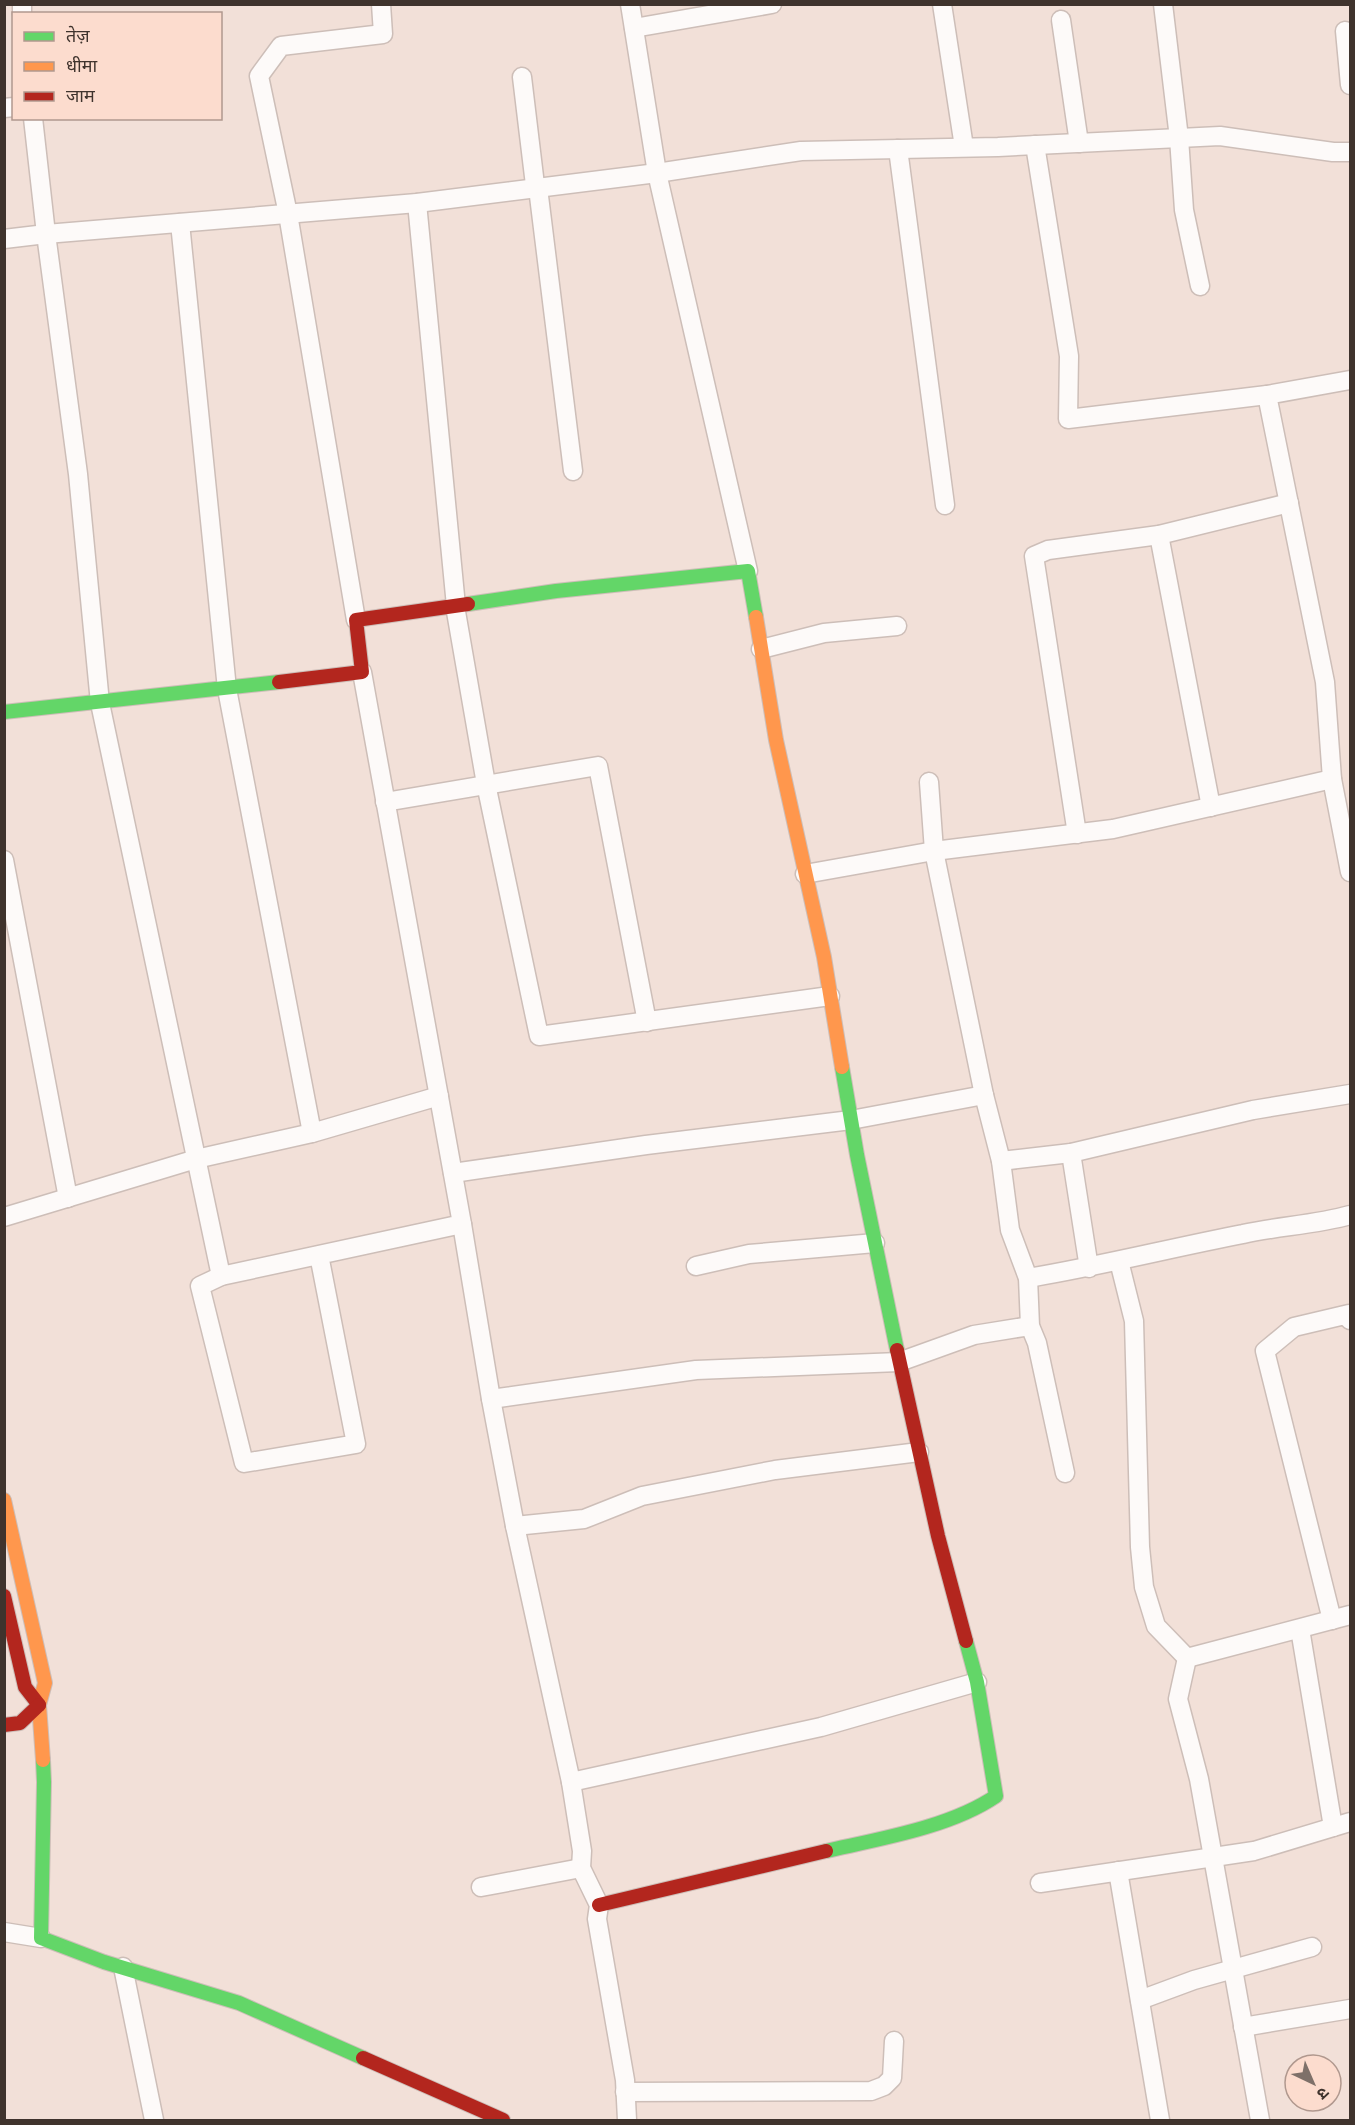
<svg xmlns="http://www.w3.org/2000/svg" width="1355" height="2125" font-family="'Space Grotesk','Noto Sans Devanagari',sans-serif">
<rect width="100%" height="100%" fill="#f2e0d8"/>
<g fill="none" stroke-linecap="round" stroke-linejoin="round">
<defs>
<g id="street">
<path d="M 22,4 L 22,14"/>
<path d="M 630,4 L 657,173 L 748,571"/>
<path d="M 942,4 L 964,147"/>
<path d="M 1163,4 L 1179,138 L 1184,210 L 1200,286"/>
<path d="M 1061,20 L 1079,143"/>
<path d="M 634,28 L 772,4"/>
<path d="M 1345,31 L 1350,85"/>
<path d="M 522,77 L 535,185 L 538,188 L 573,471"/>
<path d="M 4,108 L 14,107"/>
<path d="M 33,118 L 46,234 L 78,474 L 100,703 L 221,1276"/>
<path d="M 1035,145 L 1069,356 L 1068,419 L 1267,395"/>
<path d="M 898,149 L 945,505"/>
<path d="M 417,203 L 456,606 L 455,606 L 486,784 L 539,1036 L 830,996"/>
<path d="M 4,239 L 46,234 L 417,203 L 657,173 L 801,151 L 998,147 L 1220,136 L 1333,152 L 1350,152"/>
<path d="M 1159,535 L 1211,807"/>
<path d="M 356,620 L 288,214 L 259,76 L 281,46 L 383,34 L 381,4"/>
<path d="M 761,649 L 824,633 L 897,626"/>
<path d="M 1332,779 L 1350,872"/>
<path d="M 929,782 L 934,851 L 984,1095 L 1001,1161 L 1010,1230 L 1028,1278 L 1030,1326 L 1037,1343 L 1065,1473"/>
<path d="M 385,802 L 598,766 L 647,1022"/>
<path d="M 1077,834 L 1034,556 L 1048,550 L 1159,535 L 1289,503"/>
<path d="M 4,860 L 68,1198"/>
<path d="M 805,874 L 934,851 L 1113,829 L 1332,779 L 1325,682 L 1267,395 L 1350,380"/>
<path d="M 312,1133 L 439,1096"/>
<path d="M 1071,1153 L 1089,1268"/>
<path d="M 1001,1161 L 1071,1153 L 1253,1110 L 1350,1094"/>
<path d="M 453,1173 L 646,1145 L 851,1120 L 984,1095"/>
<path d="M 4,1217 L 196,1159 L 312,1133 L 227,689 L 180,223"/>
<path d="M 462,1224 L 491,1399 L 515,1526 L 571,1782 L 582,1851 L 581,1868 L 599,1905 L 597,1919 L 625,2080 L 627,2120"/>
<path d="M 319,1255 L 356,1444 L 244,1463 L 200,1286 L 221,1276 L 462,1224 L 362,672"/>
<path d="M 1119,1261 L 1134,1321 L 1140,1547 L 1144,1587 L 1156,1626 L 1187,1658"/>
<path d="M 696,1266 L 749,1254 L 875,1243"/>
<path d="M 1028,1278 C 1100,1266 1171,1248 1243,1234 C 1278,1226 1315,1225 1350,1215"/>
<path d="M 491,1399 L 696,1370 L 899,1362 L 974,1335 L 1030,1326"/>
<path d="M 515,1526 L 584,1519 L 642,1496 L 775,1470 L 919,1452"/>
<path d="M 1332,1620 L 1265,1351 L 1294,1327 L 1349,1314 L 1350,1320"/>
<path d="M 1300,1629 L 1333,1827"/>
<path d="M 1187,1658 L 1178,1699 L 1199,1779 L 1260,2120"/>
<path d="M 1187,1658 L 1350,1615"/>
<path d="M 571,1782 L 821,1727 L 977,1682"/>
<path d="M 1118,1871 L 1160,2120"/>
<path d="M 1040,1883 L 1254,1851 L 1350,1822"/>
<path d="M 481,1887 L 581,1868"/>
<path d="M 4,1932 L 41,1938"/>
<path d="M 123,1967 L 154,2120"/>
<path d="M 1140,2000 L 1194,1980 L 1312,1947"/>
<path d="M 1243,2027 L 1350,2009"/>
<path d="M 625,2092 L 871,2091 L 884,2086 L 892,2078 L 894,2041"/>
</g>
<g id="fast">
<path d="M 468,604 L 556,591 L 748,571 L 756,617"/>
<path d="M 4,712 L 279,682"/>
<path d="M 842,1067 L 857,1155 L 897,1350"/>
<path d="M 43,1760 L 44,1782 L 41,1938 L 104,1962 L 239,2003 L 363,2058"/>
<path d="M 826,1851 C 879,1839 951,1827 996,1796 L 977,1682 L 966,1641"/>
</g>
<g id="slow">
<path d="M 756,617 L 776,740 L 824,957 L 842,1067"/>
<path d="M 4,1500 L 45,1683 L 39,1705 L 43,1760"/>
</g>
<g id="jam">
<path d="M 279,682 L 362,672 L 356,620 L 468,604"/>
<path d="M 897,1350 L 938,1536 L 966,1641"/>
<path d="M 4,1596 L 25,1687 L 39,1705"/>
<path d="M 4,1725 L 20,1723 L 39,1705"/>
<path d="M 599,1905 L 826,1851"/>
<path d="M 363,2058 L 503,2120"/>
</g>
</defs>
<use href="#street" stroke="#cdbeb8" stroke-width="21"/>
<use href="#fast" stroke="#cdbeb8" stroke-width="16"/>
<use href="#slow" stroke="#cdbeb8" stroke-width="16"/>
<use href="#jam" stroke="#cdbeb8" stroke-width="16"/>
<use href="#street" stroke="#fdfaf9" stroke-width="18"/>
<use href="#fast" stroke="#63d668" stroke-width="14"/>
<use href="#slow" stroke="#ff974d" stroke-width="14"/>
<use href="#jam" stroke="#b3261e" stroke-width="14"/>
</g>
<rect width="1355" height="2125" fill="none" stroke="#3f332d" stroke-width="12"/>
<rect x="12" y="12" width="210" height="108" fill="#fcdcce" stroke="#b0988e" stroke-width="1.5"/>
<rect x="24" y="32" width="30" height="9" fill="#63d668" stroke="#b0988e" stroke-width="1.5"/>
<text x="66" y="42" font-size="18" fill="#3f332d">तेज़</text>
<rect x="24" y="62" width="30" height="9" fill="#ff974d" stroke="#b0988e" stroke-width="1.5"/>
<text x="66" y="72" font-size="18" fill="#3f332d">धीमा</text>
<rect x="24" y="92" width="30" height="9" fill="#b3261e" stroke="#b0988e" stroke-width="1.5"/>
<text x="66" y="102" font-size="18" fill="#3f332d">जाम</text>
<g transform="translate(1313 2083) rotate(136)"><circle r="28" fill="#fcdcce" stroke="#b0988e" stroke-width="1.5"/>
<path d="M0-4.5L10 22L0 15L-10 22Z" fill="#7e7069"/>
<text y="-9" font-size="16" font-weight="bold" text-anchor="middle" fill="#3f332d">उ</text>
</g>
</svg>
